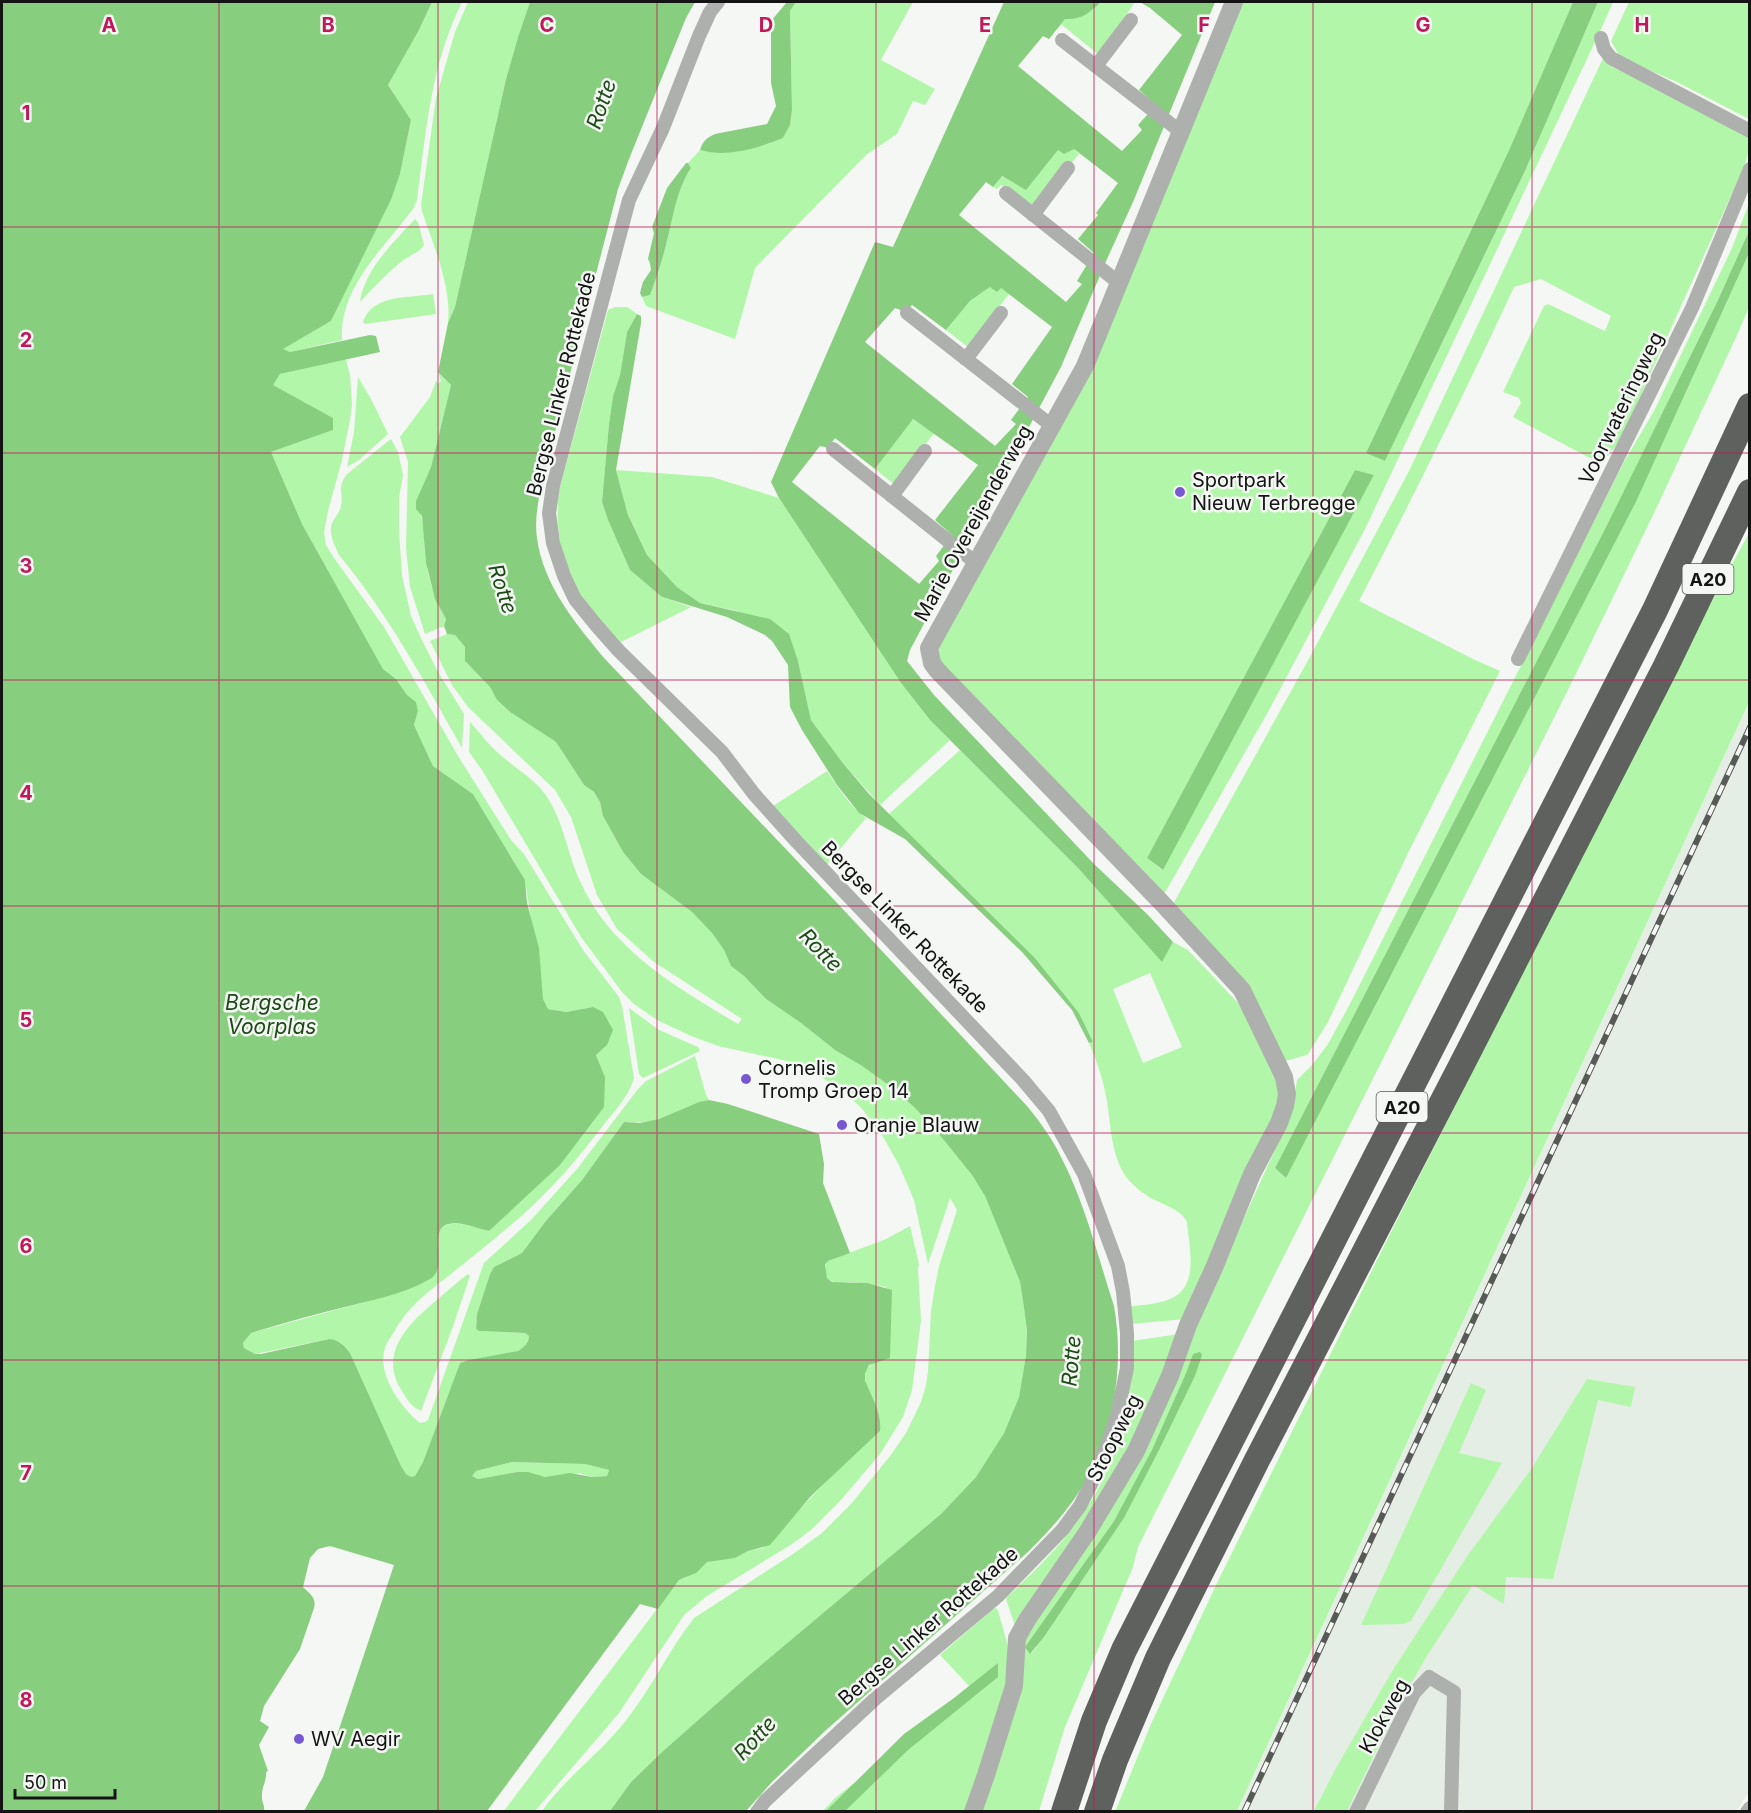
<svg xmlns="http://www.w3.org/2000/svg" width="1751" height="1813" font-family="Inter,sans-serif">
<rect width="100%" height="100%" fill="#f4f7f3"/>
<path fill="#e5eee4" d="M 1749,702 L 1749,1792 L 1736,1812 L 1237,1812 Z"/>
<g fill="#b2f7a9" fill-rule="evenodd">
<path d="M 432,2 L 462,2 C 431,64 426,131 417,200 L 413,209 C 384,248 339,287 342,340 L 290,352 L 282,349 L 331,321 L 391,200 L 400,174 L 411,120 L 388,85 L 419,30 Z"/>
<path d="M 468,2 L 530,2 L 518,37 L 506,79 L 455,307 L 448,323 C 452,287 433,245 422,211 L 421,205 L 436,98 L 455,32 Z"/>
<path d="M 796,2 L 913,2 L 881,60 L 935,89 L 925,105 L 913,101 L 897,134 L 866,155 L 755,268 L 735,339 L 646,306 L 642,297 L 650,295 C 656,278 662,262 666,245 C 673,219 676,191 691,168 L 688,163 L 700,150 C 727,157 758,148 783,138 L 790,125 L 792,110 L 790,11 Z"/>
<path d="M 1101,2 L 1135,2 L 1099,55 L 1061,24 L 1065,18 C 1082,20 1089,13 1101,2 Z"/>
<path d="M 1238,2 L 1573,2 L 1510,148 L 1366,453 L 1385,461 L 1525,171 L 1598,2 L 1613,2 L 1603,25 L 1365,529 L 1268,712 L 1163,896 L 942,665 L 936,655 L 939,644 L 1091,358 ZM 1355,470 L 1374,475 L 1162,870 L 1147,858 Z"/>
<path d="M 1629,2 L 1749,2 L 1749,119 L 1677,82 L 1628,61 L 1619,55 L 1611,41 Z"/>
<path d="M 1605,54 L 1612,67 L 1742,129 L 1749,137 L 1749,150 L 1744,167 L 1620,441 L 1601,464 L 1513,417 L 1521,403 L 1519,398 L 1503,392 L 1544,306 L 1548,304 L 1605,331 L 1611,316 L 1541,279 L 1514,287 C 1465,393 1413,497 1359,601 L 1475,660 L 1500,671 L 1408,853 L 1328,1022 L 1308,1054 L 1303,1056 L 1286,1061 L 1172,906 L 1311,655 L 1409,471 Z"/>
<path d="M 1074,149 L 1079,154 L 1032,210 L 1001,185 L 997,189 L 993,187 L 1001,176 L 1026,189 L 1058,150 Z"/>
<path d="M 1749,203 L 1749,231 L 1718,300 L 1605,529 L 1275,1168 L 1286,1178 L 1636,502 L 1749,253 L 1749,307 L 1738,333 L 1655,511 L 1568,690 L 1138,1547 L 1133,1567 L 1065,1727 L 1039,1811 L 980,1812 L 1019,1646 L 1078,1558 L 1226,1258 L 1292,1112 L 1297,1080 L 1313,1064 L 1328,1044 L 1351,1002 L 1624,462 L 1654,411 L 1732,248 ZM 1193,1354 L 1195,1376 L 1124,1518 L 1044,1637 L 1031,1654 L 1025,1647 L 1114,1521 L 1152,1451 L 1186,1373 Z"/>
<path d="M 415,219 L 418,222 L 424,245 C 419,253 408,256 401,262 C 386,274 373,288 360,302 C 364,270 394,242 415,219 Z"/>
<path d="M 990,287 L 1001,288 L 1009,294 L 968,347 L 946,330 L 970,301 Z"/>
<path d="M 433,294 L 436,314 L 365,324 L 363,322 C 372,294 409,298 433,294 Z"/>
<path d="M 615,307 L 627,307 L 637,314 L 627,332 L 620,375 L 613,396 L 609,424 L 602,502 L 608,520 L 630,570 L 662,597 L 691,607 L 621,642 C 608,628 594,615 583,599 C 562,570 554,527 559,491 L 608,310 Z"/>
<path d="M 346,359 L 350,375 L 352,405 L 350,420 L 342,460 L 328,511 L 324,532 L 326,545 L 334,558 L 384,627 L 458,756 L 511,840 L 524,854 L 583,950 L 619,997 L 622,1006 L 634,1078 C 629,1097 613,1112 602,1127 C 579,1157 556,1184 529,1209 C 507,1229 485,1247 462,1265 C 437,1286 410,1302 394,1332 C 390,1338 385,1345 384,1352 C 379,1378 402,1408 420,1423 L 425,1422 L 428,1420 L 484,1263 L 531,1220 L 577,1169 L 638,1089 L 646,1081 L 695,1056 L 706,1095 L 709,1100 C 691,1103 676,1114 658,1119 C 647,1123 636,1123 624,1122 L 582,1180 L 545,1222 L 522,1253 L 494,1267 L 490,1274 L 477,1314 L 476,1329 L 479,1331 L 525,1333 L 529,1336 C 529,1343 523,1348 518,1351 L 460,1363 L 423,1462 L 415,1476 L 411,1478 L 406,1474 L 401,1466 L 350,1353 C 344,1345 339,1340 329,1339 L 255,1354 L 244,1348 L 243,1343 L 251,1333 L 394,1294 L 439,1261 C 439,1253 436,1240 439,1232 C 446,1216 477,1228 489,1231 L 605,1077 L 596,1055 L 607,1045 L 593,1007 L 566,1012 L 548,1009 L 543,999 L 525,880 L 473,794 L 433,766 L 414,725 L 418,711 L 416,702 L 407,695 L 396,679 L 383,669 L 302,524 L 271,452 L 333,430 L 333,418 L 272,385 L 280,374 Z"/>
<path d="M 438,372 L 451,385 L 431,467 L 416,501 C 426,523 423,539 426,562 C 429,583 436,601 446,619 L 444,626 L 425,634 L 410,587 L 406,548 L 408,462 L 400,437 L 430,397 L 436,381 L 438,384 L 441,381 Z"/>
<path d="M 358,377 L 371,399 L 388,434 L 359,460 L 347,467 L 354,432 Z"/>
<path d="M 912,419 L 934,433 L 895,485 L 875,469 Z"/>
<path d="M 391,439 L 398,452 L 403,475 L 399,498 L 399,531 L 402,575 L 411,616 L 420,636 L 437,670 L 464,714 L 462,748 C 424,681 388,614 339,555 C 335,546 328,534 332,523 C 335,517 340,512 341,506 C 344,492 336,489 347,474 Z"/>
<path d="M 616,470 L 712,477 L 779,498 L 901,683 L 930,720 L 950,740 L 880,805 L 842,762 L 811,720 L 798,661 L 737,611 L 700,603 L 677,587 L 647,555 L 628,515 Z"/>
<path d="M 1749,533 L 1749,702 L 1237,1811 L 1115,1812 L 1151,1724 L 1217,1583 L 1388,1238 L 1694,634 Z"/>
<path d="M 447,634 L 455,635 L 465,647 L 465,661 L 490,687 L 497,700 L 510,712 L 556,742 L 584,785 L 594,792 L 600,802 L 603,816 L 623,852 L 641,874 L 692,912 L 712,933 L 724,950 L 731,966 L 744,976 L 766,999 L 801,1023 L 835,1050 L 862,1066 L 890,1086 L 914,1107 L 934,1128 L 972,1175 L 985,1196 L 1020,1282 L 1024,1308 L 1027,1331 L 1026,1355 L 1019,1397 L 1004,1433 L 976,1477 L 941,1514 L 748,1676 L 662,1752 L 631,1782 L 610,1811 L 542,1811 C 566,1777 602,1752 627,1719 C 652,1687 669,1650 694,1618 L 793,1554 L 822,1533 L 851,1504 L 890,1456 L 906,1433 L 921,1402 L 926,1385 L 928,1371 L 931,1311 L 935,1286 L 939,1266 L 957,1210 L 950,1198 L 928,1264 L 914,1200 L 899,1165 L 882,1135 L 863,1110 L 847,1094 L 806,1067 L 787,1061 L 718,1046 L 691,1036 L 657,1020 L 634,1004 L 622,992 L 581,937 L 482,770 L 469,752 L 470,722 C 481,734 491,748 504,758 C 518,770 534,779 545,794 C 563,819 567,852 579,879 C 610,950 675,986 738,1024 L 742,1019 L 654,962 L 617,929 L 597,895 L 571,817 L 555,790 L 468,707 L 452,685 L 430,641 Z"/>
<path d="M 960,750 L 1078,868 L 1162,961 L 1173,942 L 1188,950 L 1238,1003 L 1271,1062 L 1282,1092 L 1281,1104 L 1185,1319 L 1131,1324 L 1128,1307 C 1140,1305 1159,1304 1170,1299 C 1200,1287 1189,1247 1187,1222 C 1181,1209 1161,1204 1149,1197 C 1140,1191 1128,1182 1123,1172 C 1109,1147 1111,1117 1105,1091 C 1102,1075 1095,1058 1089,1043 L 1093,1042 L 1079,1013 L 1035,958 L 889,814 ZM 1150,973 L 1182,1047 L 1143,1063 L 1113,989 Z"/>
<path d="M 827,771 C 838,787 850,807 866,818 L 825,867 L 770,808 Z"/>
<path d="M 629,1008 L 659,1030 L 698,1047 L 700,1051 L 643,1078 L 639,1074 Z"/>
<path d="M 910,1226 L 919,1264 L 918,1269 L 921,1320 L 912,1390 L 903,1417 L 880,1454 L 840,1501 L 811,1530 L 792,1544 L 707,1596 L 684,1615 L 619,1713 L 535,1811 L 503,1812 L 679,1580 C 690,1577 699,1570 707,1561 L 735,1558 L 748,1551 L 763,1548 L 842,1465 L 868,1389 C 864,1377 863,1369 875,1362 L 886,1287 C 875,1285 863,1283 852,1282 C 846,1282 838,1284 832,1281 C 823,1278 824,1267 828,1261 L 886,1239 Z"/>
<path d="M 468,1274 L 470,1276 L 452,1329 L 421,1411 C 412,1407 407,1400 402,1391 C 377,1351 411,1322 439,1298 C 449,1290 458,1281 468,1274 Z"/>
<path d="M 1179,1334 L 1136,1444 L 1016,1629 L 1006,1599 L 1007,1597 C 1069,1539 1105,1499 1125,1414 C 1131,1387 1134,1369 1132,1341 Z"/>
<path d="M 1587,1379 L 1635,1387 L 1631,1407 L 1598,1400 L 1553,1579 L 1506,1577 L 1504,1604 L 1473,1585 L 1425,1659 L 1399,1704 L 1347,1811 L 1314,1811 L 1336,1768 L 1394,1668 L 1468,1555 L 1532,1468 Z"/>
<path d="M 1471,1383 L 1486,1390 L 1459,1453 L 1502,1463 L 1411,1621 L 1404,1624 L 1361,1625 Z"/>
<path d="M 512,1462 L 585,1464 L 609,1470 L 607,1476 L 592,1477 L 579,1473 L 545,1477 L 517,1472 L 478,1479 L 471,1476 L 476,1471 Z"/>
<path d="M 996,1608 L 998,1611 C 1004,1631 1010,1649 1010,1670 L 968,1811 L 822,1812 L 835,1798 L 973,1690 L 940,1655 L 993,1609 Z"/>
</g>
<g fill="#88ce7f" fill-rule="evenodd">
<path d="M 2,2 L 432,2 L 419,30 L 388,85 L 411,120 L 400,174 L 391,200 L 331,321 L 283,349 L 290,352 L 370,335 L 376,336 L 380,352 L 280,374 L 273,385 L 333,418 L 333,430 L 271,452 L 302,524 L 383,669 L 396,679 L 407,695 L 416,702 L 418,711 L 414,725 L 433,766 L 473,794 L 525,880 L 527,903 L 539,948 L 543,999 L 548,1009 L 566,1012 L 593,1007 L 603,1012 L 613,1030 L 607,1045 L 596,1055 L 605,1077 L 604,1107 L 560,1165 L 489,1231 C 478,1229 461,1221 449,1224 C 426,1228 450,1268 430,1279 C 408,1292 381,1298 357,1304 C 321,1313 286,1322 251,1333 L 243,1343 L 244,1348 L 255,1354 L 261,1354 L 329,1339 C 339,1340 344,1345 350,1353 L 401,1466 L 406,1474 L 411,1477 L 415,1476 L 423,1462 L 460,1363 L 469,1360 L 518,1351 C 523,1348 529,1343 529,1336 L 525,1333 L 479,1331 L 476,1329 L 477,1314 L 490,1274 L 494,1267 L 522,1253 L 545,1222 L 582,1180 L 624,1122 L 640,1123 L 659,1119 L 699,1102 L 709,1100 L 728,1104 L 819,1134 L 824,1164 L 823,1183 L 850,1253 L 828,1261 L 825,1265 L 827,1278 L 832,1282 L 867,1283 L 892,1290 L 890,1358 L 869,1365 L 865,1374 L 865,1380 C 871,1397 882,1412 880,1431 L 811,1496 L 770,1545 L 748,1551 L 735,1558 L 707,1562 L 696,1573 L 679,1580 L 658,1609 L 640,1604 L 487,1811 L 304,1811 L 323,1777 L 394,1565 L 330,1546 L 318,1549 L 310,1558 L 303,1587 C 309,1593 317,1598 314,1608 L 300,1649 L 264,1706 L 260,1721 L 269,1727 L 259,1745 L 268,1771 L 266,1772 C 267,1781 261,1788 262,1797 C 262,1803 265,1805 264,1811 L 2,1811 ZM 512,1462 L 585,1464 L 609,1470 L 607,1476 L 592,1477 L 570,1473 L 545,1477 L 528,1472 L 517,1472 L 478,1479 L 472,1476 L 476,1471 Z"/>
<path d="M 530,2 L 695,2 L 686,18 L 629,159 L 618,189 L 543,478 C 539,498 534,518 537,538 C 543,585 576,624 605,659 L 839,905 L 1027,1106 C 1040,1122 1052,1138 1061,1157 C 1085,1203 1098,1257 1114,1306 C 1124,1363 1115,1424 1088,1476 C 1074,1504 1051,1529 1029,1551 L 825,1731 L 772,1782 L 746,1811 L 610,1811 L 631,1782 L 662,1752 L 748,1676 L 941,1514 L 976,1477 L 1004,1433 L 1019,1397 L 1026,1355 L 1027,1331 L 1024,1308 L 1020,1282 L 985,1196 L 972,1175 L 934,1128 L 914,1107 L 890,1086 L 862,1066 L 835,1050 L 801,1023 L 766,999 L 744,976 L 731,966 L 724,950 L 712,933 L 692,912 L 641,874 L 623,852 L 603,816 L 600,802 L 594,792 L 584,785 L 556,742 L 510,712 L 497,700 L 490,687 L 465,661 L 465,647 L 455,635 L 447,634 L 444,626 L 446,619 L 435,599 L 426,563 L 422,516 L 416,509 L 416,501 L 431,467 L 451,385 L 438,372 L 448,323 L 455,307 L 506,79 L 518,37 Z"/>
<path d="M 787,2 L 796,2 L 790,11 L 792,110 L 790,125 L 783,138 C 758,148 727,158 700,150 C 703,141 706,138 715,134 L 767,124 L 776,106 L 771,83 L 771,21 Z"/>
<path d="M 1004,2 L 1101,2 C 1089,13 1082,20 1065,19 L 1049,39 L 1043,36 L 1018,66 L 1122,151 L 1142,130 L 1138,125 L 1156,105 L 1139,90 L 1182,35 L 1150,8 L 1140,2 L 1215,2 L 1133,202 L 1107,259 L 1061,367 L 910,650 L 907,661 L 934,695 L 1094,864 L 1147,914 L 1173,942 L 1162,962 L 1078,868 L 930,720 L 901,683 L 779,498 L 771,482 L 875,242 L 893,247 ZM 1074,149 L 1118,183 L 1096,213 L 1098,215 L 1078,239 L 1094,253 L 1077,281 L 1082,284 L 1066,302 L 959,215 L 986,182 L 993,187 L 1002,176 L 1026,190 L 1058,150 L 1064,154 ZM 990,287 L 997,292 L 1001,288 L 1052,327 L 1012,384 L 1028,397 L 1011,420 L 1016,424 L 995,446 L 865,342 L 895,308 L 906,312 L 912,305 L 946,330 L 970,301 ZM 913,419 L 978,465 L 935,520 L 952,535 L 936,556 L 939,561 L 919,584 L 792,482 L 820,446 L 828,448 L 835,438 L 875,469 Z"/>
<path d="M 1573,2 L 1598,2 L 1525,171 L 1385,461 L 1366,453 L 1510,148 Z"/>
<path d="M 686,163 L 688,163 L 691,168 C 676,191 673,219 666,245 C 662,262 656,278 650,295 L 642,297 L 640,293 L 643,282 L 651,270 L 650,263 L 648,259 L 654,233 L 652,227 L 667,188 Z"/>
<path d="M 1749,231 L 1749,253 L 1636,502 L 1286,1178 L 1275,1168 L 1605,529 L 1718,300 Z"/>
<path d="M 637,314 L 641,316 L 641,323 L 616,470 L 628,515 L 647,555 L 677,587 L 700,603 L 770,619 L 789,634 L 798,661 L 811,720 L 842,762 L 869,794 L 1035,958 L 1079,1013 L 1093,1042 L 1089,1043 L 1072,1010 L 1022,952 L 905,839 L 859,813 L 837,785 L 802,730 L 790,707 L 788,665 L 772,641 L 765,635 L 727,617 L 662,597 L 630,570 L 608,520 L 602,502 L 609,424 L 613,396 L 620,375 L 627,332 Z"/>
<path d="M 1355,470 L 1374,475 L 1163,870 L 1147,858 Z"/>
<path d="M 1200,1352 L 1202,1355 L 1195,1376 L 1159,1450 L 1124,1518 L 1044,1637 L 1030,1654 L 1025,1647 L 1114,1521 L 1152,1450 L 1186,1373 L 1193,1354 Z"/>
<path d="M 998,1663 L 998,1677 L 908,1750 L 845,1811 L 826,1811 L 904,1734 L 954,1698 Z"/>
</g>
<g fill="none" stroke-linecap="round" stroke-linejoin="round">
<g stroke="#aeb0ae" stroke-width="14">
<path d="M 718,2 L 710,12 L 699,36 L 663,128 L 629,200 L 553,486 L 549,513 L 553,543 L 564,576 L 575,599 L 596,625 L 619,651 L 722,752 L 754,794 L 797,842 L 1023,1080 L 1049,1111 L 1084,1174 L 1118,1266 L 1123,1292 L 1127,1333 L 1127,1368 L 1117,1416 L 1098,1470 L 1080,1506 L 1063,1529 L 998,1596 L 875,1699 L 765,1801 L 757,1812"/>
<path d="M 1601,38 L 1604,49 L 1611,58 L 1750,131"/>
<path d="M 1062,40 L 1181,132"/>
<path d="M 1096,66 L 1131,20"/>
<path d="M 1006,193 L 1119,283"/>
<path d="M 1033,215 L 1068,168"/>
<path d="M 907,313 L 1052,426"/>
<path d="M 966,359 L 1001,313"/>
<path d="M 833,449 L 976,563"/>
<path d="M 892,496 L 925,451"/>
<path d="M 1518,659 L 1692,308 L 1750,169"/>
<path d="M 1356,1812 L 1414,1693 L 1429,1677 L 1454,1692 L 1451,1812"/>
<path d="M 1747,1812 L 1750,1808"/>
</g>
<path stroke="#aeb0ae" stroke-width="18" d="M 973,1812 L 986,1775 L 1014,1686 L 1017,1638 L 1027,1620 L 1088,1531 L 1136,1451 L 1170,1376 L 1188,1325 L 1214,1268 L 1252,1174 L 1279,1123 L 1285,1106 L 1287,1094 L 1284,1077 L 1242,990 L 1162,903 L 937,670 L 932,663 L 929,648 L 1085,366 L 1234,2"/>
<g stroke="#5e615d" stroke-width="26">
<path d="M 1064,1812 L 1094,1721 L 1124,1650 L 1655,610 L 1750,406"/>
<path d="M 1097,1812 L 1115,1760 L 1158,1658 L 1257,1460 L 1460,1068 L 1666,666 L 1750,492"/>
</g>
<defs>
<path id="rail" d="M 1244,1812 L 1750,727"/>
</defs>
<use href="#rail" stroke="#585a58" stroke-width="6"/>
<use href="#rail" stroke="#f4f7f3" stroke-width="4" stroke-dasharray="11" stroke-linecap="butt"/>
</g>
<path fill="none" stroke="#c2185b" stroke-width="1.5" stroke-opacity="0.55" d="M 219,2 L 219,1812M 438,2 L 438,1812M 657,2 L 657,1812M 876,2 L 876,1812M 1094,2 L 1094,1812M 1313,2 L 1313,1812M 1532,2 L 1532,1812M 2,227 L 1750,227M 2,453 L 1750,453M 2,680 L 1750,680M 2,906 L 1750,906M 2,1133 L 1750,1133M 2,1360 L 1750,1360M 2,1586 L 1750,1586"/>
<g fill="#7758d2" stroke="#f4f7f3" stroke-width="2">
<circle cx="1180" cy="492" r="6"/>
<circle cx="746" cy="1079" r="6"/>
<circle cx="842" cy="1125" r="6"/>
<circle cx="299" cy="1739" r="6"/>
</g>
<g text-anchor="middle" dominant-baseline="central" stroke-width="5" stroke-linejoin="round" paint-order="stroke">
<g fill="#f4f7f3" stroke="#565856" stroke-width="1.5">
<rect x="1682.5" y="564" width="51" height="30" rx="4.5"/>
<rect x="1376.5" y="1092" width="51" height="30" rx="4.5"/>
</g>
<g font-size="18" font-weight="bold" fill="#131413">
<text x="1708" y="579">A20</text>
<text x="1402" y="1107">A20</text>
</g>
<g font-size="20" fill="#131413" stroke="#f4f7f3">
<text transform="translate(561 384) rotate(-76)">Bergse Linker Rottekade</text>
<text transform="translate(1621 408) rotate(-64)">Voorwateringweg</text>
<text transform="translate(973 523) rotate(-61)">Marie Overeijenderweg</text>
<text transform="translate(905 927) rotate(46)">Bergse Linker Rottekade</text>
<text transform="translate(1114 1438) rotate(-63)">Stoopweg</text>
<text transform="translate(928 1626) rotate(-41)">Bergse Linker Rottekade</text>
<text transform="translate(1384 1716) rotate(-61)">Klokweg</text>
</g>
<g font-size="20" fill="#131413" stroke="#f4f7f3" text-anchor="start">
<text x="1192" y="480">Sportpark<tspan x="1192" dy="23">Nieuw Terbregge</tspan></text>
<text x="758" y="1068">Cornelis<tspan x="758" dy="23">Tromp Groep 14</tspan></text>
<text x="854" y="1125">Oranje Blauw</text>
<text x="311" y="1739">WV Aegir</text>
</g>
<g font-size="21" font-style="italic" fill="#1c4a16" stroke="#f4f7f3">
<text transform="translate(601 104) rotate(-71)">Rotte</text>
<text transform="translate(503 589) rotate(72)">Rotte</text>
<text transform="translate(821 950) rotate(46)">Rotte</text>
<text x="272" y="1002">Bergsche<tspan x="272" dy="24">Voorplas</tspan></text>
<text transform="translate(1071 1361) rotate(-85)">Rotte</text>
<text transform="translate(755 1738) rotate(-47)">Rotte</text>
</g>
</g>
<g font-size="20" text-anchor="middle" font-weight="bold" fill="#c2185b" stroke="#f4f7f3" stroke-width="5" stroke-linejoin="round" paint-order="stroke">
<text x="109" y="32">A</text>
<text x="328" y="32">B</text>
<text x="547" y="32">C</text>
<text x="766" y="32">D</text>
<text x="985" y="32">E</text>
<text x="1204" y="32">F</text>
<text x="1423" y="32">G</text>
<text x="1642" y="32">H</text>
<text x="26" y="120">1</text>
<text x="26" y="347">2</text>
<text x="26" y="573">3</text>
<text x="26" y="800">4</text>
<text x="26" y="1027">5</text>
<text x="26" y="1253">6</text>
<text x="26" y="1480">7</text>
<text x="26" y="1707">8</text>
</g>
<rect width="1751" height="1813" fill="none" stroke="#131413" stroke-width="6"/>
<path d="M15 1789v9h100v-9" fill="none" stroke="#131413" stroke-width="3"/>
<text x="24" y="1789" font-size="18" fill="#131413" stroke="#f4f7f3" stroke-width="4.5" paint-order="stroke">50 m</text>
</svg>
